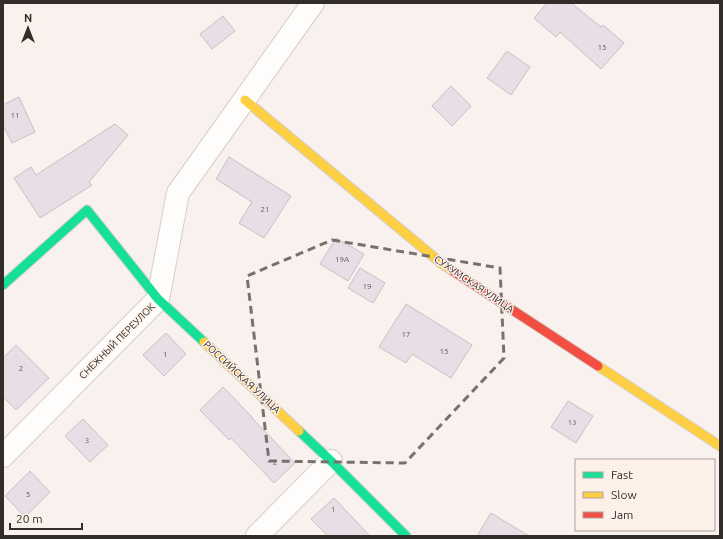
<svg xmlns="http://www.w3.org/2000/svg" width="723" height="539" font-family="Ubuntu,sans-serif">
<rect width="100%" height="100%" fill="#f8f1ee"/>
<g fill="#e7dee6" stroke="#c6c1c3">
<path d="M 547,3 L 571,3 L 601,27 L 603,25 L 624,43 L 601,69 L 560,32 L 556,37 L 534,18 Z"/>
<path d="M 223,16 L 235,31 L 212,49 L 200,34 Z"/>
<path d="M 507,51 L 530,67 L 511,95 L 487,78 Z"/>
<path d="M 451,86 L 471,106 L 452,126 L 432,106 Z"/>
<path d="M 19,97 L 35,132 L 12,143 L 3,125 L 3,105 Z"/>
<path d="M 115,124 L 128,135 L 89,182 L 92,185 L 40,218 L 14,178 L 31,167 L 36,175 Z"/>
<path d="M 229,157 L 291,196 L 264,238 L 239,223 L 252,202 L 216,179 Z"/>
<path d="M 336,238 L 364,254 L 348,281 L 320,264 Z"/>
<path d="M 360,268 L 385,283 L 373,303 L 348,288 Z"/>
<path d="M 406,304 L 472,345 L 451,378 L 412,354 L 406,363 L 379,347 Z"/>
<path d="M 166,333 L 186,354 L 164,376 L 143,355 Z"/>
<path d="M 16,345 L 49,378 L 16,410 L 3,397 L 3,358 Z"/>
<path d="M 223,387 L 252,417 L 252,418 L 295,463 L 274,483 L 231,438 L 229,440 L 200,410 Z"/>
<path d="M 568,401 L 593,416 L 576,443 L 551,427 Z"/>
<path d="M 83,419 L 108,445 L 90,462 L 65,436 Z"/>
<path d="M 30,471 L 50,492 L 25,517 L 5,496 Z"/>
<path d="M 334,498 L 370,536 L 328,536 L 311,519 Z"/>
<path d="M 491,513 L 529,536 L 477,536 Z"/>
</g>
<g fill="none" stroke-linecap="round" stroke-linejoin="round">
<defs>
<g id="street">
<path d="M 3,456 L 158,299 L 178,193 L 313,3"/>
<path d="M 257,536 L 331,461"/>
</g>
<g id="fast">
<path d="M 3,285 L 87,210 L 158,299 L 204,342"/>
<path d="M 299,431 L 331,461 L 406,536"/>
</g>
<g id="slow">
<path d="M 245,100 L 441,263 L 453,271"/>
<path d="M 204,342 L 299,431"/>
<path d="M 598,366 L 720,446"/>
</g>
<path id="jam" d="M 453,271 L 598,366"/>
</defs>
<use href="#street" stroke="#d5cfcb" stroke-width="24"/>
<use href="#fast" stroke="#d5cfcb" stroke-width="11"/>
<use href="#slow" stroke="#d5cfcb" stroke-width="11"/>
<use href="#jam" stroke="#d5cfcb" stroke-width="11"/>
<use href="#street" stroke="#fefdfc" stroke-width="22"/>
<use href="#fast" stroke="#16e098" stroke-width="9"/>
<use href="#slow" stroke="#ffcf43" stroke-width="9"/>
<use href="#jam" stroke="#f24e42" stroke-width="9"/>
</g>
<path fill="none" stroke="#78726f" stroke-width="3" stroke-dasharray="8 5" stroke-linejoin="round" d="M 332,240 L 500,268 L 504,358 L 405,463 L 269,461 L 247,276 Z"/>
<g text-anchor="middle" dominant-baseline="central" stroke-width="3" stroke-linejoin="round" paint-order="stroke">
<g font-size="8" fill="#615a5a">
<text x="602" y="47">15</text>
<text x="15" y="115">11</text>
<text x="265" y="209">21</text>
<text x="342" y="259">19А</text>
<text x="367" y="286">19</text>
<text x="406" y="334">17</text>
<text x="444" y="351">15</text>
<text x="165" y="354">1</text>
<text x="21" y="368">2</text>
<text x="572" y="422">13</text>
<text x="87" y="440">3</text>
<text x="275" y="462">2</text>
<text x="28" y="494">5</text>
<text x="333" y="509">1</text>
</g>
<g font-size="10" fill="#332d2a" stroke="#fdf0e9">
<text transform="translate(474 284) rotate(34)">СУХУМСКАЯ УЛИЦА</text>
<text transform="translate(117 341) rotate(-45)">СНЕЖНЫЙ ПЕРЕУЛОК</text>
<text transform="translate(242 377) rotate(43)">РОССИЙСКАЯ УЛИЦА</text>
</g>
</g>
<rect width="723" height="539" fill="none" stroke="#332d2a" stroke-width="8"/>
<rect x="575" y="459" width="140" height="72" fill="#fdf0e9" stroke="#aca29d"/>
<rect x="583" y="472" width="20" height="6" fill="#16e098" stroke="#aca29d"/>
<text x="611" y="479" font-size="12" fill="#332d2a">Fast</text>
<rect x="583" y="492" width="20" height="6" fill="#ffcf43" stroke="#aca29d"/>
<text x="611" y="499" font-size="12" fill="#332d2a">Slow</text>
<rect x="583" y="512" width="20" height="6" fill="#f24e42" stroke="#aca29d"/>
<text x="611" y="519" font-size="12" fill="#332d2a">Jam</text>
<g transform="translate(28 28)" stroke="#fdf0e9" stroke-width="3" paint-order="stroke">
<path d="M0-3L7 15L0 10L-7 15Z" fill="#332d2a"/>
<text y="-6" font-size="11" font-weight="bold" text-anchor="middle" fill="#332d2a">N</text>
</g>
<path d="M10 523v6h72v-6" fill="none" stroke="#332d2a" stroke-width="2"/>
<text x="16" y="523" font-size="12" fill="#332d2a" stroke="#fdf0e9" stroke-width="3" paint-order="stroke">20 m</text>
</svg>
